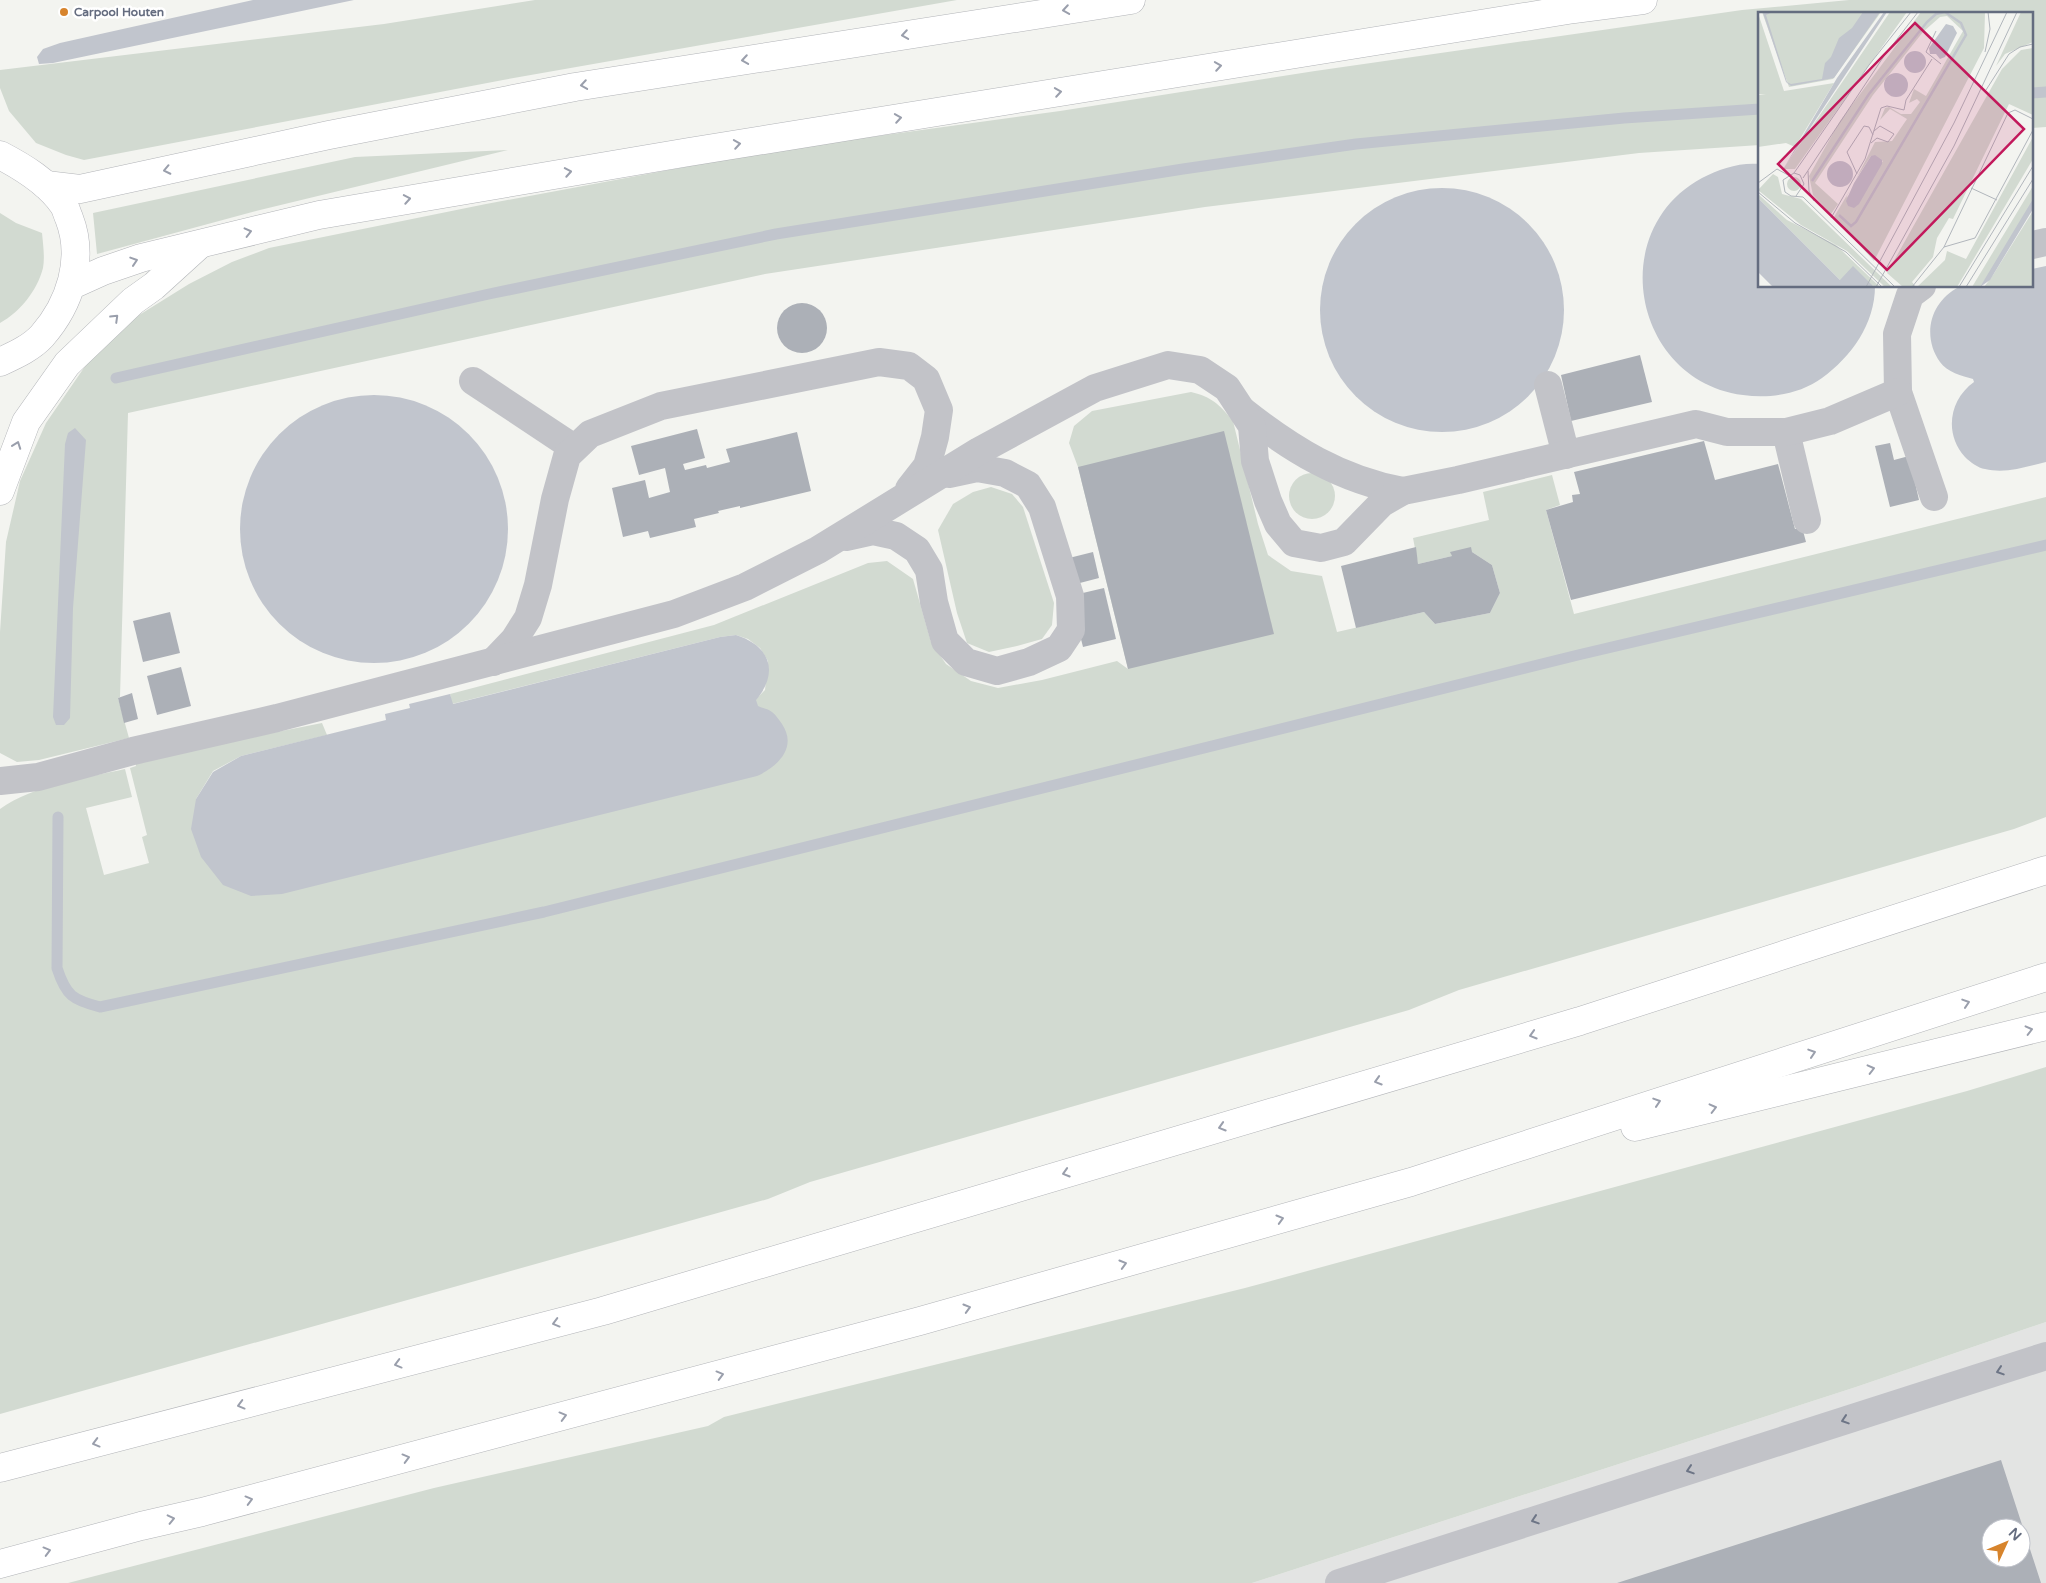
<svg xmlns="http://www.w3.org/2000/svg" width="2046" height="1583" font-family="'Varela Round',sans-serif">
<rect width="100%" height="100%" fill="#f3f4f0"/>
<path fill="#e3e4e3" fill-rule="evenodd" d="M 2046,1322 L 2046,1583 L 1252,1583 L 1856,1387 ZM 1991,1528 L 2021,1528 L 2021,1558 L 1991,1558 Z"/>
<g fill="#d2dad1">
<path d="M 535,0 L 957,0 L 503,80 L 84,160 L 66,155 L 36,143 L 9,111 L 0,88 L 0,70 L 384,24 Z"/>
<path d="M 1849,0 L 2046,0 L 2046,127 L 2032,128 L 2032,14 L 1760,14 L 1760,145 L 1639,153 L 1205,207 L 765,274 L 128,413 L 120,697 L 118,698 L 129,738 L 39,760 L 17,762 L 0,753 L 0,632 L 6,542 L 20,481 L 46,423 L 88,362 L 136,317 L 189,284 L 232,262 L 269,248 L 486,204 L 776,150 L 1060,111 L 1315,71 L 1742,10 Z"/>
<path d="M 508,150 L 260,210 L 97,254 L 93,213 L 355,157 Z"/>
<path d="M 0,213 L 16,223 L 42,233 C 43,244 45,257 43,268 C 37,291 20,312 0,323 Z"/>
<path d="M 1191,392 C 1212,397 1219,404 1233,421 L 1258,524 L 1268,555 L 1291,571 L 1322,576 L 1337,632 L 1424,612 L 1435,624 L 1490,613 L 1500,593 L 1492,565 L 1472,552 L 1451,552 L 1452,556 L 1418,564 L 1413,538 L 1489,520 L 1483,492 L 1552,475 L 1560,505 L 1546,510 L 1574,614 L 2046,497 L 2046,817 L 2014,829 L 1459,990 L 1409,1010 L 810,1182 L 768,1199 L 0,1414 L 0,809 C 33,785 85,778 125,769 L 132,797 L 86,808 L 104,875 L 149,863 L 142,837 L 147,835 L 130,768 L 136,766 L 135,760 L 322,723 L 327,735 L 241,756 L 213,771 L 196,799 L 757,706 L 755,700 L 765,690 L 768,661 L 760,648 L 748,639 L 736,635 L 720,637 L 452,704 L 450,694 L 714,625 L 868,563 L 887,561 L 913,579 L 931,642 L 946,664 L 971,681 L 998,688 L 1042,680 L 1117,661 L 1128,669 L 1078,467 L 1069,443 L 1074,426 L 1092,411 Z"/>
<circle cx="1312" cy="496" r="23"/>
<path d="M 991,487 L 1012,494 L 1023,507 L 1054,603 L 1052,625 L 1042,639 L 1017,646 L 989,652 L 967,643 L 957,613 L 938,530 L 953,504 L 973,492 Z"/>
<path d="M 2046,1067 L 2046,1322 L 1856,1387 L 1252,1583 L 68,1583 L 434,1488 L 708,1426 L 724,1417 L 1245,1288 L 1967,1091 Z"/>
</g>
<g fill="#c1c5cd">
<path d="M 253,0 L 354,0 L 53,63 L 39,64 L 37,57 L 43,49 L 60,43 Z"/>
<path d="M 1760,164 L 1760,286 L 1875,286 C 1875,324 1851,357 1822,378 C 1800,394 1770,399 1743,395 C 1634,381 1604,231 1702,178 C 1719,169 1740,162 1760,164 Z"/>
<circle cx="1442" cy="310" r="122"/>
<path d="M 2046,266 L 2046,462 C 2026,467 2005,474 1985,469 C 1978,468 1970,462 1965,457 C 1944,434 1949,400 1974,382 L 1973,379 C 1962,376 1947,372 1940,362 C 1921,335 1931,301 1959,287 C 1967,284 2020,286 2032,286 L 2032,269 Z"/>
<circle cx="374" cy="529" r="134"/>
<path d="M 75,428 L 86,440 L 73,608 L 70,718 L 64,725 L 56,725 L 53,717 L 65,444 L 68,433 Z"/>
<path d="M 736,635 C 771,646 779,673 756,700 L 758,706 C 762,708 768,709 772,712 C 776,715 779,720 782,724 C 798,748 777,767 757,776 L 282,894 L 251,896 L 223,885 L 201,857 L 191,829 L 196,799 L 213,772 L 241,756 L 386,720 L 385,714 L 410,708 L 409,704 L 450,694 L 453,704 L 720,637 Z"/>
</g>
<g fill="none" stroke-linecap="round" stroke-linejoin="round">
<g stroke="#c1c5cd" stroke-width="11">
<path d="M 2032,93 L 2046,92"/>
<path d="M 116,378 L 489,294 L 776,234 L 1183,169 L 1356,144 L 1624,118 L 1760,109"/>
<path d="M 58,817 L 57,968 C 66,996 73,1000 100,1007 L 544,912 L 1578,655 L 2046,545"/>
</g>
</g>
<g fill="#acb0b7" fill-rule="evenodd">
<circle cx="802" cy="328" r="25"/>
<path d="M 1640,355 L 1652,402 L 1571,421 L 1561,375 Z"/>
<path d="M 697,429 L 705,458 L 683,464 L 685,470 L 706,465 L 707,468 L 730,462 L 726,449 L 797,432 L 811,491 L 740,508 L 740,506 L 718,511 L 719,513 L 694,519 L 696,527 L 650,538 L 648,531 L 623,537 L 612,488 L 645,480 L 649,498 L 670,492 L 665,468 L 639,475 L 631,446 Z"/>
<path d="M 1224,431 L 1274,634 L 1128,669 L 1078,467 Z"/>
<path d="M 1704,441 L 1715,480 L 1778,464 L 1795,529 L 1802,527 L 1806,542 L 1571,600 L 1546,510 L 1573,502 L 1572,495 L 1580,494 L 1574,472 Z"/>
<path d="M 1890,443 L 1894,460 L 1909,456 L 1919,500 L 1890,507 L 1875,446 Z"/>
<path d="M 1416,547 L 1418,564 L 1452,556 L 1450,552 L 1471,547 L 1472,552 L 1492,565 L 1500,593 L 1490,613 L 1435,624 L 1424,612 L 1356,628 L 1341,566 Z"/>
<path d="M 1093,552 L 1099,578 L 1076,584 L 1069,558 Z"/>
<path d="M 1104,588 L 1116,639 L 1083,647 L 1070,596 Z"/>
<path d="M 170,612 L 180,653 L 143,662 L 133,621 Z"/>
<path d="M 181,667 L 191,706 L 157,715 L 147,676 Z"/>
<path d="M 132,693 L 138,719 L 124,723 L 118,698 Z"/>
<path d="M 2001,1460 L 2041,1583 L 1617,1583 ZM 1991,1528 L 2021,1528 L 2021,1558 L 1991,1558 Z"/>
</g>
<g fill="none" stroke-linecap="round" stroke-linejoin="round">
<defs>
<path id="major" d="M 0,155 C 23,167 48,182 63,204 C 66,208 67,214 69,218 C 85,259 70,304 42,336 C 31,348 15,355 0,362"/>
<g id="highway">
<path d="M 46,185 L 80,189 L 329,135 L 575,87 L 1131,0"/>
<path d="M 72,285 L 103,271 L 141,258 L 319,215 L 689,152 L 1574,9 L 1643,0"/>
<path d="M 0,491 L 26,422 L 67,364 L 133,301 L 154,286 L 198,246"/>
<path d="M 1635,1127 L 2046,1026"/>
<path d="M 0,1468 L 603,1311 L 1580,1021 L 2046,870"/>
<path d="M 0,1564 L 141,1526 L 202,1512 L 920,1321 L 1411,1182 L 2046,977"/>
</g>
</defs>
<use href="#major" stroke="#b5b6bb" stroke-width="29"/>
<use href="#highway" stroke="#b2b4b8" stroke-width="29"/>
<g stroke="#c2c3c8" stroke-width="28">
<path d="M 2032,245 L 2046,242"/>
<path d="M 1922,286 L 1910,295 L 1897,334 L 1898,392 L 1934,497"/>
<path d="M 473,381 L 574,448"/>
<path d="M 1548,385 L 1566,455"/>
<path d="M 1243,411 C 1291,449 1341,480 1403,491"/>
<path d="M 1786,432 L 1807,520"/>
<path d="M 846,537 L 873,531 L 896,536 L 917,550 L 929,570 L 934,602 L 945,641 L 966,662 L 997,671 L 1029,662 L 1059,648 L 1071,630 L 1070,596 L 1042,507 L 1028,485 L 1005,473 L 977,468 L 949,474"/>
<path d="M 493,662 L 514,640 L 528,618 L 538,585 L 555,499 L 567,456 L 590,434 L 661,406 L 879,362 L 909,366 L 926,379 L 939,410 L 935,437 L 927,466 L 909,489"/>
<path d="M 0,781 L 38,777 L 133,751 L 277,718 L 674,614 L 745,587 L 818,550 L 979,451 L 1095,388 L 1168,365 L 1200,370 L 1227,388 L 1252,426 L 1255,461 L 1268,501 L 1278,524 L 1294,543 L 1321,548 L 1344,542 L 1382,503 L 1403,491 L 1458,480 L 1696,424 L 1727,432 L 1786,432 L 1830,421 L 1898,392"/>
<path d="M 1339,1583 L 2046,1356"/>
</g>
<use href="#major" stroke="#fff" stroke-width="28"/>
<use href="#highway" stroke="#fff" stroke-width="28"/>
</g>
<defs><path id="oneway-chevron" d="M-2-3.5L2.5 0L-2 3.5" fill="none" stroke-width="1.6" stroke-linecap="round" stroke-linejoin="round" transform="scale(1.25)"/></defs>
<g stroke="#9a9fac">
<use href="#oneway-chevron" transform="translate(1066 10) rotate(171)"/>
<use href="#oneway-chevron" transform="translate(905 35) rotate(171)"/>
<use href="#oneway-chevron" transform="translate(745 60) rotate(171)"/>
<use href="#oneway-chevron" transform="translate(1218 66) rotate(-9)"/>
<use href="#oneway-chevron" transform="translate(584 85) rotate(171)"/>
<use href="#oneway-chevron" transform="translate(1058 92) rotate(-9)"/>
<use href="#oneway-chevron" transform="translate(898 118) rotate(-9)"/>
<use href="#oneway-chevron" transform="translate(737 144) rotate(-9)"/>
<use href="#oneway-chevron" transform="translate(167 170) rotate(168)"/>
<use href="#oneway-chevron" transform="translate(568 172) rotate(-10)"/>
<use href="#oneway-chevron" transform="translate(407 199) rotate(-10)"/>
<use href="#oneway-chevron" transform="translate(248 232) rotate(-14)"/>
<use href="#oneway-chevron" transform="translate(134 261) rotate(-18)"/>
<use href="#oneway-chevron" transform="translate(115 318) rotate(-44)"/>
<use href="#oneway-chevron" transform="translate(17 445) rotate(-70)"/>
<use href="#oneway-chevron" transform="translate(1966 1003) rotate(-18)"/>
<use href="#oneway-chevron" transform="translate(2029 1030) rotate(-14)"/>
<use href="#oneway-chevron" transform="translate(1533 1035) rotate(163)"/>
<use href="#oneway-chevron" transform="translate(1812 1053) rotate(-18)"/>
<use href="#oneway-chevron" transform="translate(1871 1069) rotate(-14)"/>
<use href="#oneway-chevron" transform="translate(1378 1081) rotate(163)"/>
<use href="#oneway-chevron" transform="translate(1657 1102) rotate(-18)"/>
<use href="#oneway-chevron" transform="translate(1713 1108) rotate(-14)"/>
<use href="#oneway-chevron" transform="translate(1222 1127) rotate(163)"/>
<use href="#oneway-chevron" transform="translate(1066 1173) rotate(163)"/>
<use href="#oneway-chevron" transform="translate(1280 1219) rotate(-16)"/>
<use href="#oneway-chevron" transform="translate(1123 1264) rotate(-16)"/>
<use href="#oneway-chevron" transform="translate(967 1308) rotate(-16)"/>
<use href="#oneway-chevron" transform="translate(556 1323) rotate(165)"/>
<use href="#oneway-chevron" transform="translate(398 1364) rotate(165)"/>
<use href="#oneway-chevron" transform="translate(720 1375) rotate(-15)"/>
<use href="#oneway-chevron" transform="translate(241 1405) rotate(165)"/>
<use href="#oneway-chevron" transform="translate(563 1416) rotate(-15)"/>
<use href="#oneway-chevron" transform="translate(96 1443) rotate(165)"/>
<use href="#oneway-chevron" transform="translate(406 1458) rotate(-15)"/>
<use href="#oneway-chevron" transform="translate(249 1500) rotate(-15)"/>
<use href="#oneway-chevron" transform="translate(171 1519) rotate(-13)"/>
<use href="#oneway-chevron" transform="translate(47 1551) rotate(-15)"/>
</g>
<g stroke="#6d7586">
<use href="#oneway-chevron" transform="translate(2000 1371) rotate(162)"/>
<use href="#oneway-chevron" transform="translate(1845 1420) rotate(162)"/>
<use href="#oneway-chevron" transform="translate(1690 1470) rotate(162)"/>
<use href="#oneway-chevron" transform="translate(1535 1520) rotate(162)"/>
</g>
<circle fill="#d7842c" stroke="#fff" stroke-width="2" cx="64" cy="12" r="5"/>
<g text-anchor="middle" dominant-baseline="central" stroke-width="5" stroke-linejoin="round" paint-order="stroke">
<g font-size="12" font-weight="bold" fill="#646c7f" stroke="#fff" text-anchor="start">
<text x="74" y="12">Carpool Houten</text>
</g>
</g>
<g transform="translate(1758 12)">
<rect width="275" height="275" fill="#f3f4f0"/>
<path d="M 4,0 L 123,0 L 75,67 L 31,75 ZM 132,0 L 149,0 L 37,157 L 25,157 ZM 163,0 L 227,0 L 226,36 L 116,249 L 76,205 L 92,178 L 88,186 L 125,149 L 113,144 L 98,167 L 117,130 L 134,129 L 149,107 L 132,97 L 122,108 L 127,96 L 131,95 L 143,102 L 153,102 L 162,90 L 159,87 L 151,91 L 156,77 L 168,84 L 205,19 L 189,4 L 182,5 L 165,20 L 115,83 L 57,171 L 80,192 L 73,202 L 55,183 L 51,164 L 82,109 ZM 263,0 L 275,0 L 275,30 L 247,42 L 238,54 ZM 0,1 L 26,79 L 76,71 L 37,135 L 28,131 L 0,135 L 0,83 L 8,82 L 0,82 ZM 275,36 L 275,103 L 251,92 L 195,207 L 191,206 L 179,226 L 175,245 L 154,270 L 158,275 L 145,275 L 129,261 L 244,57 L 263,38 ZM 275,125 L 275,147 L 199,275 L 159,275 L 187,248 L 189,239 L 208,247 ZM 15,162 L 20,165 L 24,182 L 43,187 L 134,275 L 127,275 L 89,239 L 43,213 L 0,178 ZM29 172a7 7 0 1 1 14 0a7 7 0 1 1-14 0ZM 275,174 L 275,190 L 246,240 L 222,275 L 214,275 ZM 0,182 L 29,208 L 78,233 L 122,275 L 82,268 L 0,186 ZM 275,199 L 275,275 L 226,275 L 235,263 Z" fill="#d2dad1"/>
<path d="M 15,0 L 8,3 L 29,70 L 33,72 L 64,67 L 67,51 L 73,45 L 81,26 L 94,16 L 105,0 L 122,0 L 76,66 L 33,74 L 28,70 L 5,1 ZM 126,0 L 129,0 L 27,154 L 79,66 ZM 188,12 L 195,14 L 199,21 L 187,45 L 182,47 L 178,42 L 172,42 L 171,36 ZM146 50a11 11 0 1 1 22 0a11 11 0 1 1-22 0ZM126 73a12 12 0 1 1 24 0a12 12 0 1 1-24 0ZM 117,143 L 124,148 L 124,152 L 101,192 L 96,196 L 90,194 L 88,189 L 96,171 L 113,144 ZM69 162a13 13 0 1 1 26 0a13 13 0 1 1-26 0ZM 0,186 L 82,268 L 95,254 L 116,275 L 15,275 L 0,260 ZM 275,187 L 275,197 L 232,268 L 222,275 Z" fill="#c1c5cd"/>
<path fill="none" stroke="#c1c5cd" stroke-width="2.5" d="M 54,169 L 111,82 L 169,10 L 178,2 L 187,0 L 203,11 L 208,23 L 98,210 L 93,214 L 81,203"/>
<path fill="none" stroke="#b1b6bc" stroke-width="1" d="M 178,19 L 168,40 L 183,52M 227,40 L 232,17 L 230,0M 228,78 L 251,42 L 262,35 L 275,32M 113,131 L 119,126 L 130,130 L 136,122 L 122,114 L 116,119M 50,159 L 51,179 L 56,189M 36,161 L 111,53 L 153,0M 99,162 L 89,140 L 106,114 L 111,115 L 115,123M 45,166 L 126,44 L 160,0M 0,171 L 19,157 L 30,163M 213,176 L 239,188M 0,180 L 37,211 L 88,240 L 124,275M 38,184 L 46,172 L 42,163 L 36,161 L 25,168 L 27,180 L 33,184 L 45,185 L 137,275M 73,206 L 107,147 L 123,96 L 129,94 L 146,98 L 148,88 L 174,47M 186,235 L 217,226 L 275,118M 108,275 L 196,111 L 249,0M 118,275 L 196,134 L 259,0M 154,275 L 186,235 L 250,101 L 257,98 L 275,107M 201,275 L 275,154M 208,275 L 275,167"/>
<path fill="#c2185b" fill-opacity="0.15" stroke="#c2185b" stroke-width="2.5" d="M 157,11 L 266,117 L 129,258 L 20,152 Z"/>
<rect width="275" height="275" fill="none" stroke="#646c7f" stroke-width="2.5"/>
</g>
<g transform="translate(2006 1543) rotate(46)"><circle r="24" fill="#ffffff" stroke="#c1c4cc"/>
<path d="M0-4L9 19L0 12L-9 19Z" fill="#d7842c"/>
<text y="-8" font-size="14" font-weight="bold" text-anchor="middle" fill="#646c7f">N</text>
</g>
</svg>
